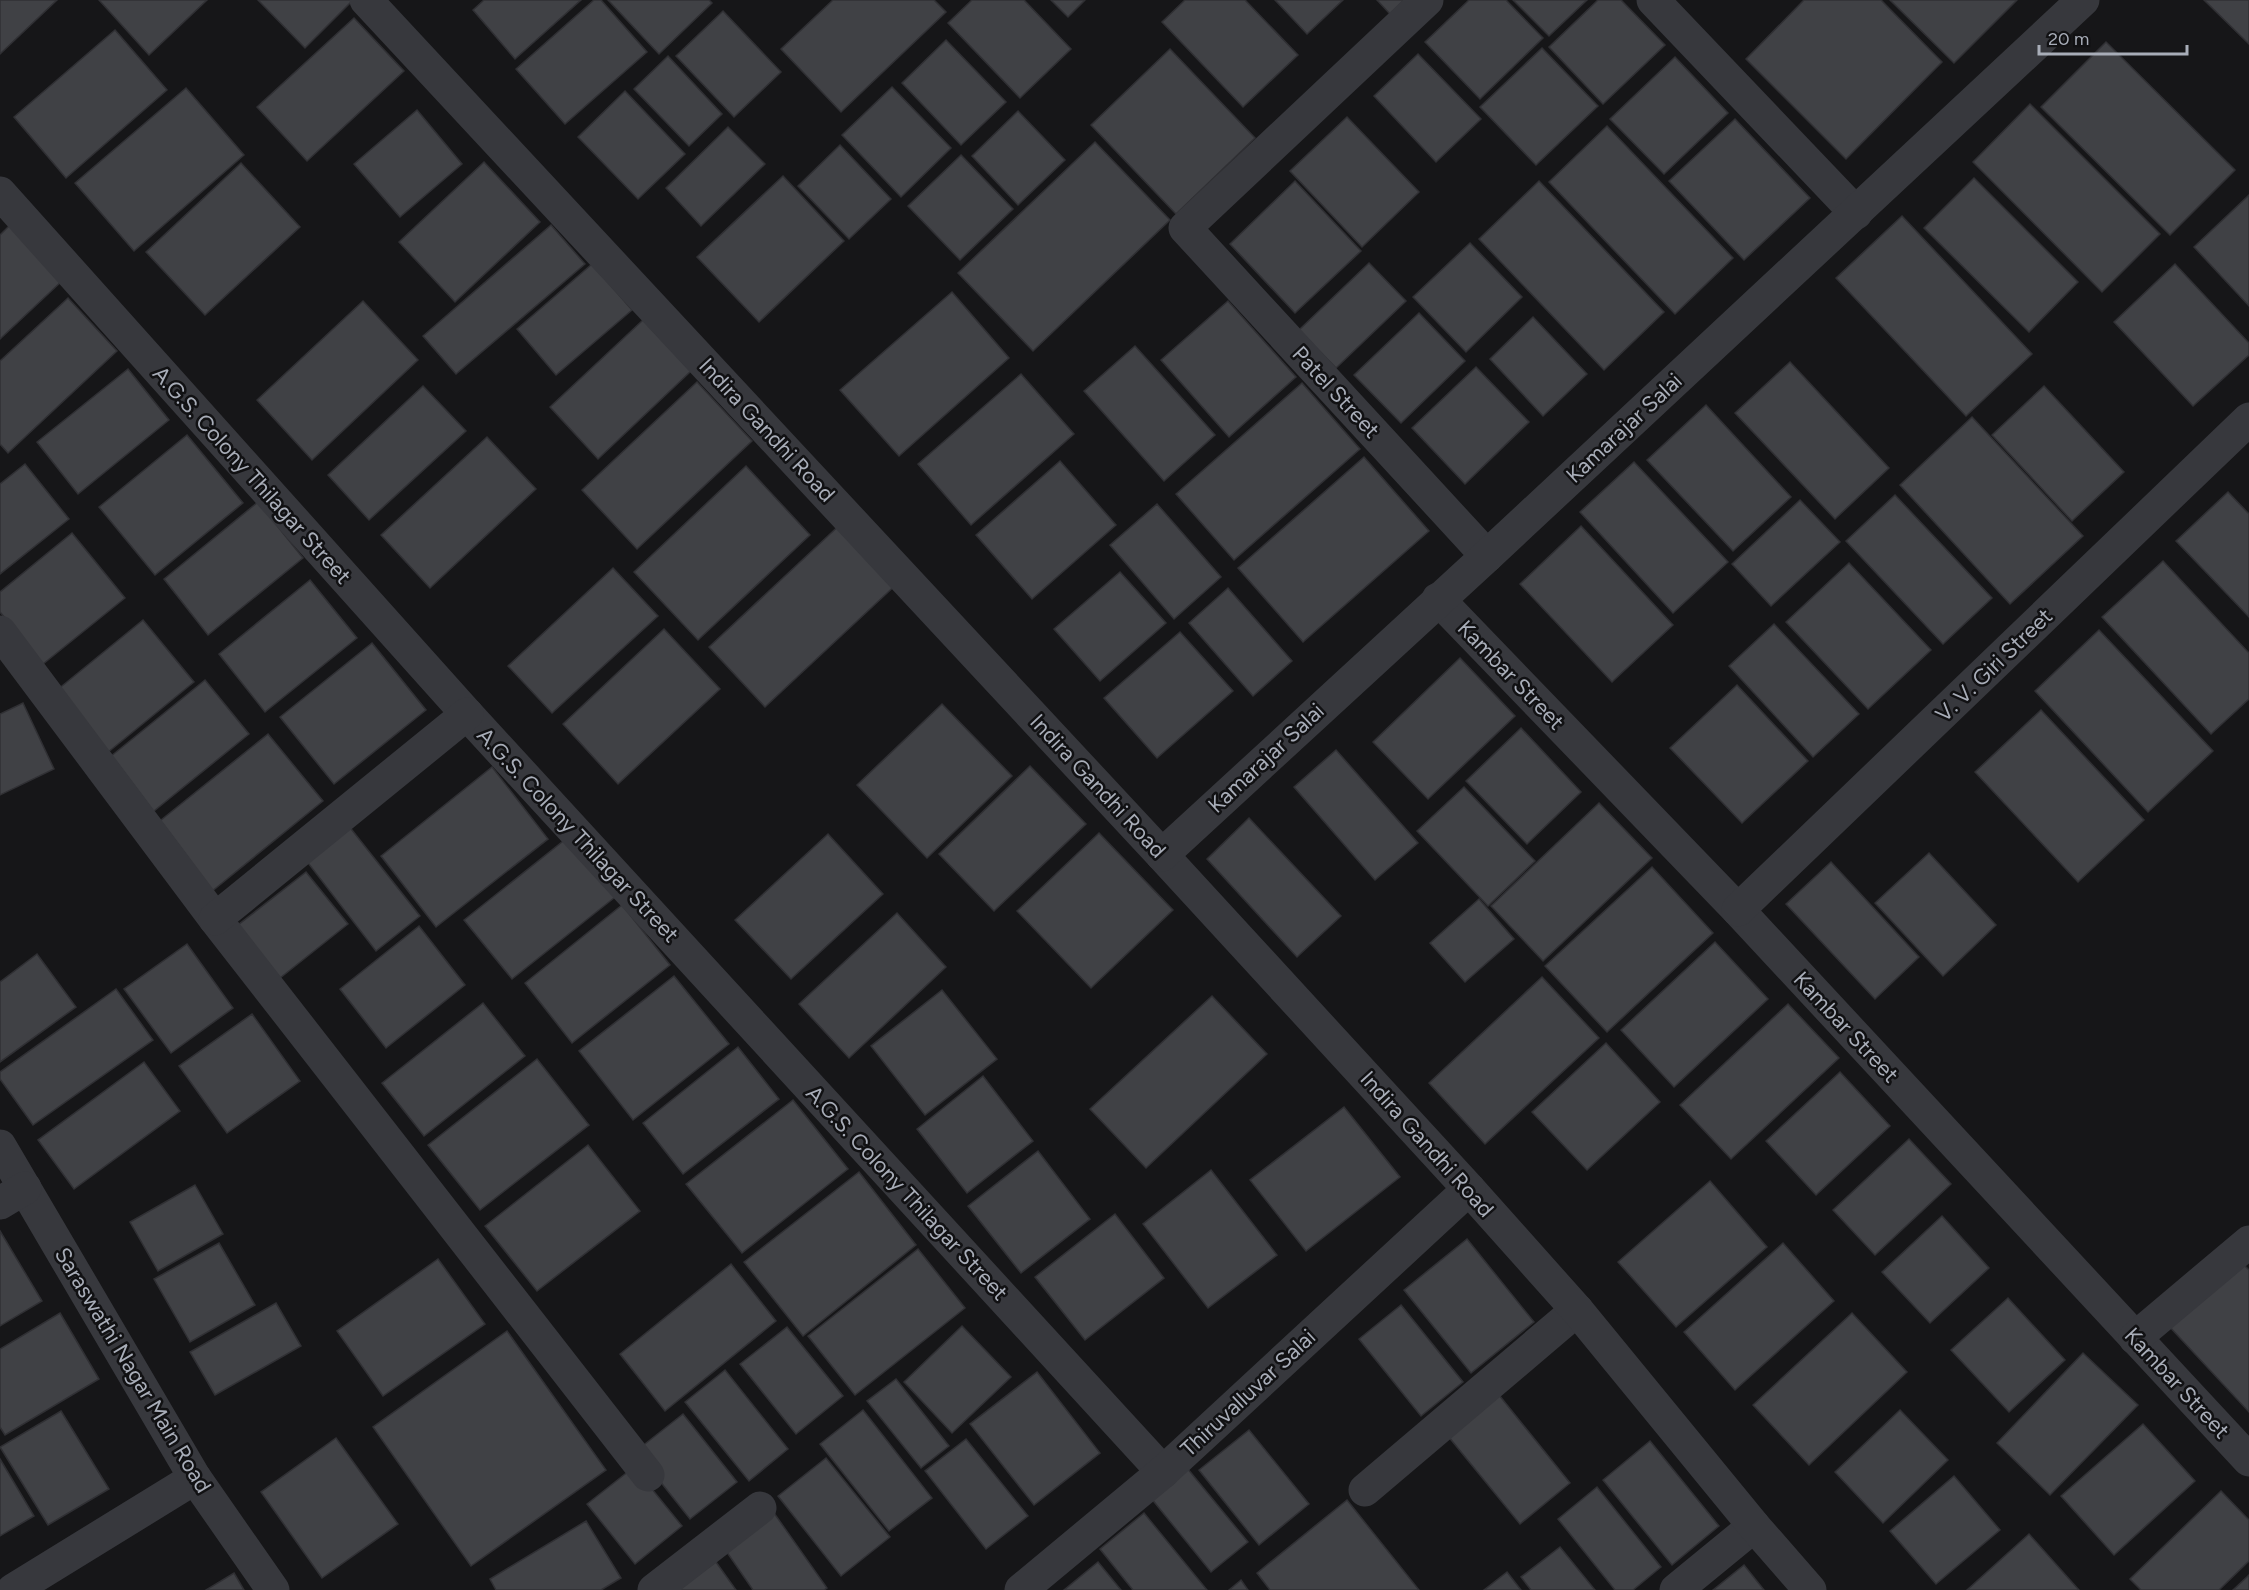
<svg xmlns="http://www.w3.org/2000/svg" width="2249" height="1590" font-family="Figtree,sans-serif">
<rect width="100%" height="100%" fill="#161618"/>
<g fill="#404145" stroke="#303034" stroke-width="1.5">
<path d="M 0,0 L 57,0 L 0,54 Z"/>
<path d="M 99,0 L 207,0 L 149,55 Z"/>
<path d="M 258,0 L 353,0 L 305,48 Z"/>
<path d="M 484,0 L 581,0 L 515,59 L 473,10 Z"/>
<path d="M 594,0 L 601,0 L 647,52 L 565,124 L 516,69 Z"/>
<path d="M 608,0 L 709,0 L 712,3 L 659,54 Z"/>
<path d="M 833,0 L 934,0 L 946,12 L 841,112 L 781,49 Z"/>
<path d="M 972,0 L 1024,0 L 1071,49 L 1020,98 L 948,23 Z"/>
<path d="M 1051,0 L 1085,0 L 1068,17 Z"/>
<path d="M 1185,0 L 1245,0 L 1298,55 L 1243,107 L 1162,22 Z"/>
<path d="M 1275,0 L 1343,0 L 1307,34 Z"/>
<path d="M 1377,0 L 1404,0 L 1390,14 Z"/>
<path d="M 1469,0 L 1506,0 L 1543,38 L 1480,99 L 1425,42 Z"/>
<path d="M 1513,0 L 1587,0 L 1549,36 Z"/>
<path d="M 1598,0 L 1621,0 L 1665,45 L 1603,104 L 1549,47 Z"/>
<path d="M 1804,0 L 1881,0 L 1942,62 L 1846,159 L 1746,59 Z"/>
<path d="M 1890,0 L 2017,0 L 1954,63 Z"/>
<path d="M 2204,0 L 2249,0 L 2249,44 Z"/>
<path d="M 723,11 L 781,72 L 734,117 L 676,56 Z"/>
<path d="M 354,18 L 404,71 L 307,161 L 257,107 Z"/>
<path d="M 115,30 L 167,90 L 66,178 L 14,117 Z"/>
<path d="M 946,40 L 1006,102 L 961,145 L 902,83 Z"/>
<path d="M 2106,42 L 2235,170 L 2170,235 L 2041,107 Z"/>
<path d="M 1542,48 L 1598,106 L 1536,165 L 1480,107 Z"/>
<path d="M 1170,49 L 1255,138 L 1176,214 L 1091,125 Z"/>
<path d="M 1418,54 L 1481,119 L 1436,162 L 1374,96 Z"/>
<path d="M 668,56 L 722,114 L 689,146 L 634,89 Z"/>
<path d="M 1675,57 L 1728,113 L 1664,174 L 1610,119 Z"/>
<path d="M 892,87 L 951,148 L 901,197 L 842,135 Z"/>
<path d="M 186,88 L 244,155 L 134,251 L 75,183 Z"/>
<path d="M 625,91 L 685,154 L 638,199 L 578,137 Z"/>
<path d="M 2030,104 L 2160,234 L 2102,292 L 1973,162 Z"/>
<path d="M 417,110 L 462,164 L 400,217 L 354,164 Z"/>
<path d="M 1018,111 L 1065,160 L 1018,205 L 972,156 Z"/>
<path d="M 1347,117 L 1419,192 L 1362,247 L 1290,171 Z"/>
<path d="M 1735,119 L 1810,198 L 1744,260 L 1669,181 Z"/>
<path d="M 1607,126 L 1733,258 L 1675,314 L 1549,182 Z"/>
<path d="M 728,127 L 765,164 L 701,226 L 666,188 Z"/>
<path d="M 1095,142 L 1170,220 L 1033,351 L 958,273 Z"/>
<path d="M 840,145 L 891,199 L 849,239 L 798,186 Z"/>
<path d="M 961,155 L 1013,209 L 960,260 L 908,206 Z"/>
<path d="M 484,162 L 540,222 L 455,302 L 399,242 Z"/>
<path d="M 241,163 L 300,227 L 205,315 L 146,252 Z"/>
<path d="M 783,176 L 844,241 L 759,322 L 697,257 Z"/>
<path d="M 1974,178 L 2078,282 L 2029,332 L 1924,228 Z"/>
<path d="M 1295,181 L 1361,251 L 1295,313 L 1230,244 Z"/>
<path d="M 1539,181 L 1664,312 L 1604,370 L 1479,239 Z"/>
<path d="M 2249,195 L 2249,306 L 2194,247 Z"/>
<path d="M 1902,216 L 2032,354 L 1966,416 L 1836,278 Z"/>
<path d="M 11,224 L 63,280 L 0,339 L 0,235 Z"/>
<path d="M 551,225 L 585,264 L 456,374 L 423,336 Z"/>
<path d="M 1470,243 L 1522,297 L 1466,352 L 1413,297 Z"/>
<path d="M 1369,263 L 1406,301 L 1336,368 L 1299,330 Z"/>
<path d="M 592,264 L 632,310 L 556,375 L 517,329 Z"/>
<path d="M 2175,264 L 2249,343 L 2249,355 L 2193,406 L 2114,322 Z"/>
<path d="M 952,292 L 1009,358 L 899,456 L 840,390 Z"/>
<path d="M 68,298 L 117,351 L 8,453 L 0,444 L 0,361 Z"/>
<path d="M 363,301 L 418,360 L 312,460 L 257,400 Z"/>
<path d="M 1228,301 L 1296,377 L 1229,437 L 1161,360 Z"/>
<path d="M 1419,313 L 1465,361 L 1401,423 L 1354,375 Z"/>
<path d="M 1533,317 L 1587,374 L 1543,416 L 1490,359 Z"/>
<path d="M 643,320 L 691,371 L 598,459 L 550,407 Z"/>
<path d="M 1135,346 L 1215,435 L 1164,481 L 1084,391 Z"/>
<path d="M 1790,362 L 1889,468 L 1835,519 L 1735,413 Z"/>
<path d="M 1476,367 L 1529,422 L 1465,484 L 1412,428 Z"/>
<path d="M 128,369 L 169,420 L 78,494 L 37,442 Z"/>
<path d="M 1021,374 L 1074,434 L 971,525 L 918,464 Z"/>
<path d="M 697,382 L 752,441 L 637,549 L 582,490 Z"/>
<path d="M 1302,383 L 1360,449 L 1234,560 L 1176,494 Z"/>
<path d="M 423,386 L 466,431 L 369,520 L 328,475 Z"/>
<path d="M 2044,386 L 2124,472 L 2072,521 L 1992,435 Z"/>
<path d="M 1706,405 L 1791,497 L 1733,551 L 1647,460 Z"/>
<path d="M 1972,417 L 2083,536 L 2010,604 L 1900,485 Z"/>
<path d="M 187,435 L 243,503 L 155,575 L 99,507 Z"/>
<path d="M 487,437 L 536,489 L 430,588 L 381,535 Z"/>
<path d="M 1364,457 L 1429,531 L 1303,642 L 1238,568 Z"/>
<path d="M 1060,461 L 1116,525 L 1032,599 L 976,535 Z"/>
<path d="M 1634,462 L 1728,562 L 1673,613 L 1580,512 Z"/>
<path d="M 25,464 L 69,519 L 0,574 L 0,484 Z"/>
<path d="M 746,466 L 810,535 L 698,640 L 634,572 Z"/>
<path d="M 2228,492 L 2249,514 L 2249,617 L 2176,541 Z"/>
<path d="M 1895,495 L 1992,598 L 1943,644 L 1846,541 Z"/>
<path d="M 1800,500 L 1840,542 L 1771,606 L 1732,564 Z"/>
<path d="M 258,502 L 303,558 L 208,635 L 164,579 Z"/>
<path d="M 1157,504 L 1221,577 L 1174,619 L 1110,545 Z"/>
<path d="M 845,520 L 901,580 L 765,707 L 709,647 Z"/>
<path d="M 1581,526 L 1673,625 L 1612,682 L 1520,584 Z"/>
<path d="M 72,533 L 125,598 L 43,664 L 0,612 L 0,592 Z"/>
<path d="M 2163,561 L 2249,653 L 2249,699 L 2211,734 L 2102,617 Z"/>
<path d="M 1849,563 L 1931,650 L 1868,709 L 1786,622 Z"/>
<path d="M 613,568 L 658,616 L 552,713 L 508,666 Z"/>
<path d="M 1120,572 L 1166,623 L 1100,681 L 1054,629 Z"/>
<path d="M 310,580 L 357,638 L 265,712 L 219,654 Z"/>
<path d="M 1228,588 L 1292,661 L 1253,696 L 1189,623 Z"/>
<path d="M 143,620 L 194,682 L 107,753 L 57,690 Z"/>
<path d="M 1774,624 L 1859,714 L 1813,757 L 1729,666 Z"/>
<path d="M 664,629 L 720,689 L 618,784 L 563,724 Z"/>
<path d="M 2099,630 L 2213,751 L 2148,812 L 2035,691 Z"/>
<path d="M 1180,632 L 1233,691 L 1157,758 L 1104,698 Z"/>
<path d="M 372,643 L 426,710 L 334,784 L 280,717 Z"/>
<path d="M 1460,658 L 1515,716 L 1428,799 L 1373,742 Z"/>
<path d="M 205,680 L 249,734 L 149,815 L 105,761 Z"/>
<path d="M 1737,685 L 1808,761 L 1742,823 L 1670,748 Z"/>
<path d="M 23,703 L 54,769 L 0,795 L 0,714 Z"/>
<path d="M 942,704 L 1012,776 L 927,858 L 857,785 Z"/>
<path d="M 2041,710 L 2144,820 L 2078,882 L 1975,772 Z"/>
<path d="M 1521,728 L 1581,792 L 1527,844 L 1466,781 Z"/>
<path d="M 268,734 L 323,801 L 211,892 L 156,824 Z"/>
<path d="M 1336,750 L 1418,843 L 1375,880 L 1294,787 Z"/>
<path d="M 1030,766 L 1086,824 L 994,911 L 939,854 Z"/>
<path d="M 492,767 L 548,839 L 436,927 L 381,856 Z"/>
<path d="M 1464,787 L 1535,861 L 1488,906 L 1417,831 Z"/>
<path d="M 1599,803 L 1652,858 L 1543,961 L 1491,906 Z"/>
<path d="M 1249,818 L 1341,916 L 1297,957 L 1207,859 Z"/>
<path d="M 348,825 L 420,916 L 376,951 L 305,859 Z"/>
<path d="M 1099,833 L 1173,910 L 1091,988 L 1017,911 Z"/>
<path d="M 572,834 L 619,894 L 512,979 L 464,920 Z"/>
<path d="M 828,834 L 883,894 L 791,979 L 735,920 Z"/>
<path d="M 1929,853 L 1996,925 L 1943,976 L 1875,903 Z"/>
<path d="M 1831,862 L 1919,957 L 1875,999 L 1786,904 Z"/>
<path d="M 1652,867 L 1713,933 L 1607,1032 L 1545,966 Z"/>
<path d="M 306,872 L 348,924 L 280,978 L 238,925 Z"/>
<path d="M 1479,899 L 1514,939 L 1465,982 L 1430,943 Z"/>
<path d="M 622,905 L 670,965 L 572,1043 L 525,983 Z"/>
<path d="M 897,913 L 946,967 L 849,1058 L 799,1004 Z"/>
<path d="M 419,926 L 465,985 L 386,1048 L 340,989 Z"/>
<path d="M 1715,942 L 1768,999 L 1674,1087 L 1621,1030 Z"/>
<path d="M 187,944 L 233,1008 L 171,1053 L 124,989 Z"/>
<path d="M 37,954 L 76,1007 L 0,1062 L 0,982 Z"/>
<path d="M 674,976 L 729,1044 L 633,1120 L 579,1051 Z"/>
<path d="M 1542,977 L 1599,1038 L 1485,1144 L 1429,1083 Z"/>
<path d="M 116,989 L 153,1040 L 33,1125 L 0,1079 L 0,1072 Z"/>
<path d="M 942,990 L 997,1059 L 925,1115 L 871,1046 Z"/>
<path d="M 1212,996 L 1267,1054 L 1146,1168 L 1090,1109 Z"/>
<path d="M 483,1003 L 525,1056 L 424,1136 L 382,1083 Z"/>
<path d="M 1788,1004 L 1839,1058 L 1731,1159 L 1680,1105 Z"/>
<path d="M 252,1014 L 300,1081 L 227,1133 L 179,1066 Z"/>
<path d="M 1606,1043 L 1660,1102 L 1587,1170 L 1532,1112 Z"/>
<path d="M 738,1047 L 779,1099 L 683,1174 L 643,1123 Z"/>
<path d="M 537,1059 L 589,1125 L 480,1210 L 428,1145 Z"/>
<path d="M 144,1062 L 180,1111 L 74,1189 L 38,1140 Z"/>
<path d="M 1840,1072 L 1890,1126 L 1816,1195 L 1766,1141 Z"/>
<path d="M 983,1076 L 1033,1141 L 967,1193 L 917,1129 Z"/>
<path d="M 793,1100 L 848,1169 L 742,1253 L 686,1184 Z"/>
<path d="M 1344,1107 L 1400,1177 L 1306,1251 L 1250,1180 Z"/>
<path d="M 1909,1139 L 1951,1184 L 1875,1255 L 1833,1210 Z"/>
<path d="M 588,1145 L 640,1211 L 537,1291 L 485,1226 Z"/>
<path d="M 1038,1151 L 1090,1219 L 1021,1273 L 968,1206 Z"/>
<path d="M 1211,1170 L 1277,1255 L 1208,1308 L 1143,1224 Z"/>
<path d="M 859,1172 L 916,1245 L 803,1336 L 744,1262 Z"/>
<path d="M 1710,1181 L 1767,1247 L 1676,1327 L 1618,1262 Z"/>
<path d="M 195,1185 L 223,1234 L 158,1271 L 130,1222 Z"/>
<path d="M 1115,1214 L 1164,1278 L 1085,1340 L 1035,1277 Z"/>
<path d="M 1942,1216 L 1989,1268 L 1930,1323 L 1882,1272 Z"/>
<path d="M 0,1231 L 42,1301 L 0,1326 Z"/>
<path d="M 1467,1239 L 1534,1322 L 1471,1373 L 1404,1290 Z"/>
<path d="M 219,1243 L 255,1305 L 190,1342 L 154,1279 Z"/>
<path d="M 1783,1243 L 1834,1301 L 1735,1390 L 1684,1332 Z"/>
<path d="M 918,1249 L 965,1308 L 855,1395 L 808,1336 Z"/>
<path d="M 2237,1258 L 2249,1270 L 2249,1412 L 2167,1324 Z"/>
<path d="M 438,1259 L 485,1324 L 383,1396 L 337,1331 Z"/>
<path d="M 731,1264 L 776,1321 L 665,1411 L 620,1354 Z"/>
<path d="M 2008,1298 L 2065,1360 L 2009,1412 L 1951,1350 Z"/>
<path d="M 276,1303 L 301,1346 L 215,1395 L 190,1352 Z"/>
<path d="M 1401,1305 L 1463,1382 L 1421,1416 L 1359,1339 Z"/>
<path d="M 60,1313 L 99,1379 L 5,1435 L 0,1427 L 0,1349 Z"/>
<path d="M 1852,1313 L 1907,1372 L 1809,1465 L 1753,1405 Z"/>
<path d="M 962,1326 L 1011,1377 L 952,1433 L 904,1382 Z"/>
<path d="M 787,1327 L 843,1396 L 796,1434 L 740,1364 Z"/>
<path d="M 507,1331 L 606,1470 L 471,1566 L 373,1427 Z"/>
<path d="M 2083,1353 L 2138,1405 L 2050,1495 L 1997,1443 Z"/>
<path d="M 725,1370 L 788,1449 L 749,1481 L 685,1402 Z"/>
<path d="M 1037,1372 L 1100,1453 L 1034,1505 L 970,1424 Z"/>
<path d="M 896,1379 L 949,1446 L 921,1468 L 867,1401 Z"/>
<path d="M 1499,1395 L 1570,1483 L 1520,1524 L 1448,1436 Z"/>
<path d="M 863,1410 L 932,1498 L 889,1531 L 820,1444 Z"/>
<path d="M 1900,1410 L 1948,1460 L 1883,1523 L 1835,1472 Z"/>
<path d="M 61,1411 L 109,1489 L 48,1525 L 0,1447 Z"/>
<path d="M 683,1414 L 737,1482 L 690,1519 L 636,1451 Z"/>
<path d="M 2143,1424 L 2195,1481 L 2114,1555 L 2061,1496 Z"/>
<path d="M 1249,1430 L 1309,1504 L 1259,1545 L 1199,1470 Z"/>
<path d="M 336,1438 L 398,1524 L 322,1578 L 261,1492 Z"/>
<path d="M 966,1439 L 1028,1516 L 986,1549 L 925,1471 Z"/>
<path d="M 1650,1441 L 1719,1526 L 1672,1565 L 1603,1480 Z"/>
<path d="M 826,1458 L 890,1537 L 841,1576 L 778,1496 Z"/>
<path d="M 0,1459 L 34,1516 L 0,1536 Z"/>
<path d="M 634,1467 L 682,1526 L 635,1564 L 587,1504 Z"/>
<path d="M 1187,1468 L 1248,1542 L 1211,1572 L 1151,1498 Z"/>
<path d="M 1954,1476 L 2000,1530 L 1936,1584 L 1890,1531 Z"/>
<path d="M 1597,1487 L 1661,1567 L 1633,1590 L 1615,1590 L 1558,1519 Z"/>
<path d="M 2221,1491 L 2249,1520 L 2249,1561 L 2219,1590 L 2141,1590 L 2130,1579 Z"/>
<path d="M 1347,1500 L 1419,1590 L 1270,1590 L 1257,1573 Z"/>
<path d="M 774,1513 L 827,1588 L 824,1590 L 753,1590 L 724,1548 Z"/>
<path d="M 1144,1513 L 1207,1590 L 1133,1590 L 1100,1549 Z"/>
<path d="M 586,1521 L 621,1578 L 601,1590 L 496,1590 L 490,1579 Z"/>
<path d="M 2029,1534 L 2079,1590 L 1967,1590 Z"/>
<path d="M 1560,1547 L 1595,1590 L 1531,1590 L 1521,1577 Z"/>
<path d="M 716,1562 L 736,1590 L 677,1590 Z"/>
<path d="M 1098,1562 L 1121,1590 L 1064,1590 Z"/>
<path d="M 1744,1565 L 1764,1590 L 1713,1590 Z"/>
<path d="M 1507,1572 L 1521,1590 L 1484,1590 Z"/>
<path d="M 234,1573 L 244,1590 L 206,1590 Z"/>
<path d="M 2249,1575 L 2249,1590 L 2233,1590 Z"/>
<path d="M 1241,1580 L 1248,1590 L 1229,1590 Z"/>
</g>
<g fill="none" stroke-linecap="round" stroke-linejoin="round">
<g stroke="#37383d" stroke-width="33">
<path d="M 1427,0 L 1185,228 L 1487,556"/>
<path d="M 1653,0 L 1856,213"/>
<path d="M 0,193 L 467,714 L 1163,1472"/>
<path d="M 1438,599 L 1738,910 L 2249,1460"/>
<path d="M 0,632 L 215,919 L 648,1475"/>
<path d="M 1738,910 L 2249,419"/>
<path d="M 215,919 L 467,714"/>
<path d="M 0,1146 L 195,1478 L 273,1590"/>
<path d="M 0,1203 L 25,1188"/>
<path d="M 2135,1338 L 2249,1242"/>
<path d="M 1365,1490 L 1577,1310"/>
<path d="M 13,1590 L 195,1478"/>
<path d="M 654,1590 L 760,1508"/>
<path d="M 1676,1590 L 1754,1526"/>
</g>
<g stroke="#37383d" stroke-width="33">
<path d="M 366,0 L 1162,855 L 1469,1189 L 1577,1310 L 1754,1526 L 1810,1590"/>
<path d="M 1162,855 L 1487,556 L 2083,0"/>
<path d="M 1021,1590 L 1163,1472 L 1469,1189"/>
</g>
</g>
<g text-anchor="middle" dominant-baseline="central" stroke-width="5" stroke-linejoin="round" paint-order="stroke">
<g font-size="22" fill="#a8adb8" stroke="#111113">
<text transform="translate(1336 392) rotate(47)">Patel Street</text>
<text transform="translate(1624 428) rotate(-43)">Kamarajar Salai</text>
<text transform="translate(767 430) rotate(47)">Indira Gandhi Road</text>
<text transform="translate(252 475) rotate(48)">A.G.S. Colony Thilagar Street</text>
<text transform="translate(1994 665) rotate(-44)">V. V. Giri Street</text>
<text transform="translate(1511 675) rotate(46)">Kambar Street</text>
<text transform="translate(1266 758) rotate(-43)">Kamarajar Salai</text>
<text transform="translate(1098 786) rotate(47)">Indira Gandhi Road</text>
<text transform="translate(578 835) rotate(47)">A.G.S. Colony Thilagar Street</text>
<text transform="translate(1846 1027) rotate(47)">Kambar Street</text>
<text transform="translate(1427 1144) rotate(48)">Indira Gandhi Road</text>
<text transform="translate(907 1193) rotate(47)">A.G.S. Colony Thilagar Street</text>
<text transform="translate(133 1370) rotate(59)">Saraswathi Nagar Main Road</text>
<text transform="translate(2177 1383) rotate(47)">Kambar Street</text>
<text transform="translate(1248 1393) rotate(-43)">Thiruvalluvar Salai</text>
</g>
</g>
<path d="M2039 45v9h148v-9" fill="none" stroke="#a8adb8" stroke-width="3"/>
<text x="2048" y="45" font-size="18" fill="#a8adb8" stroke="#111113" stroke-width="4.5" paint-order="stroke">20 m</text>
</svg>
